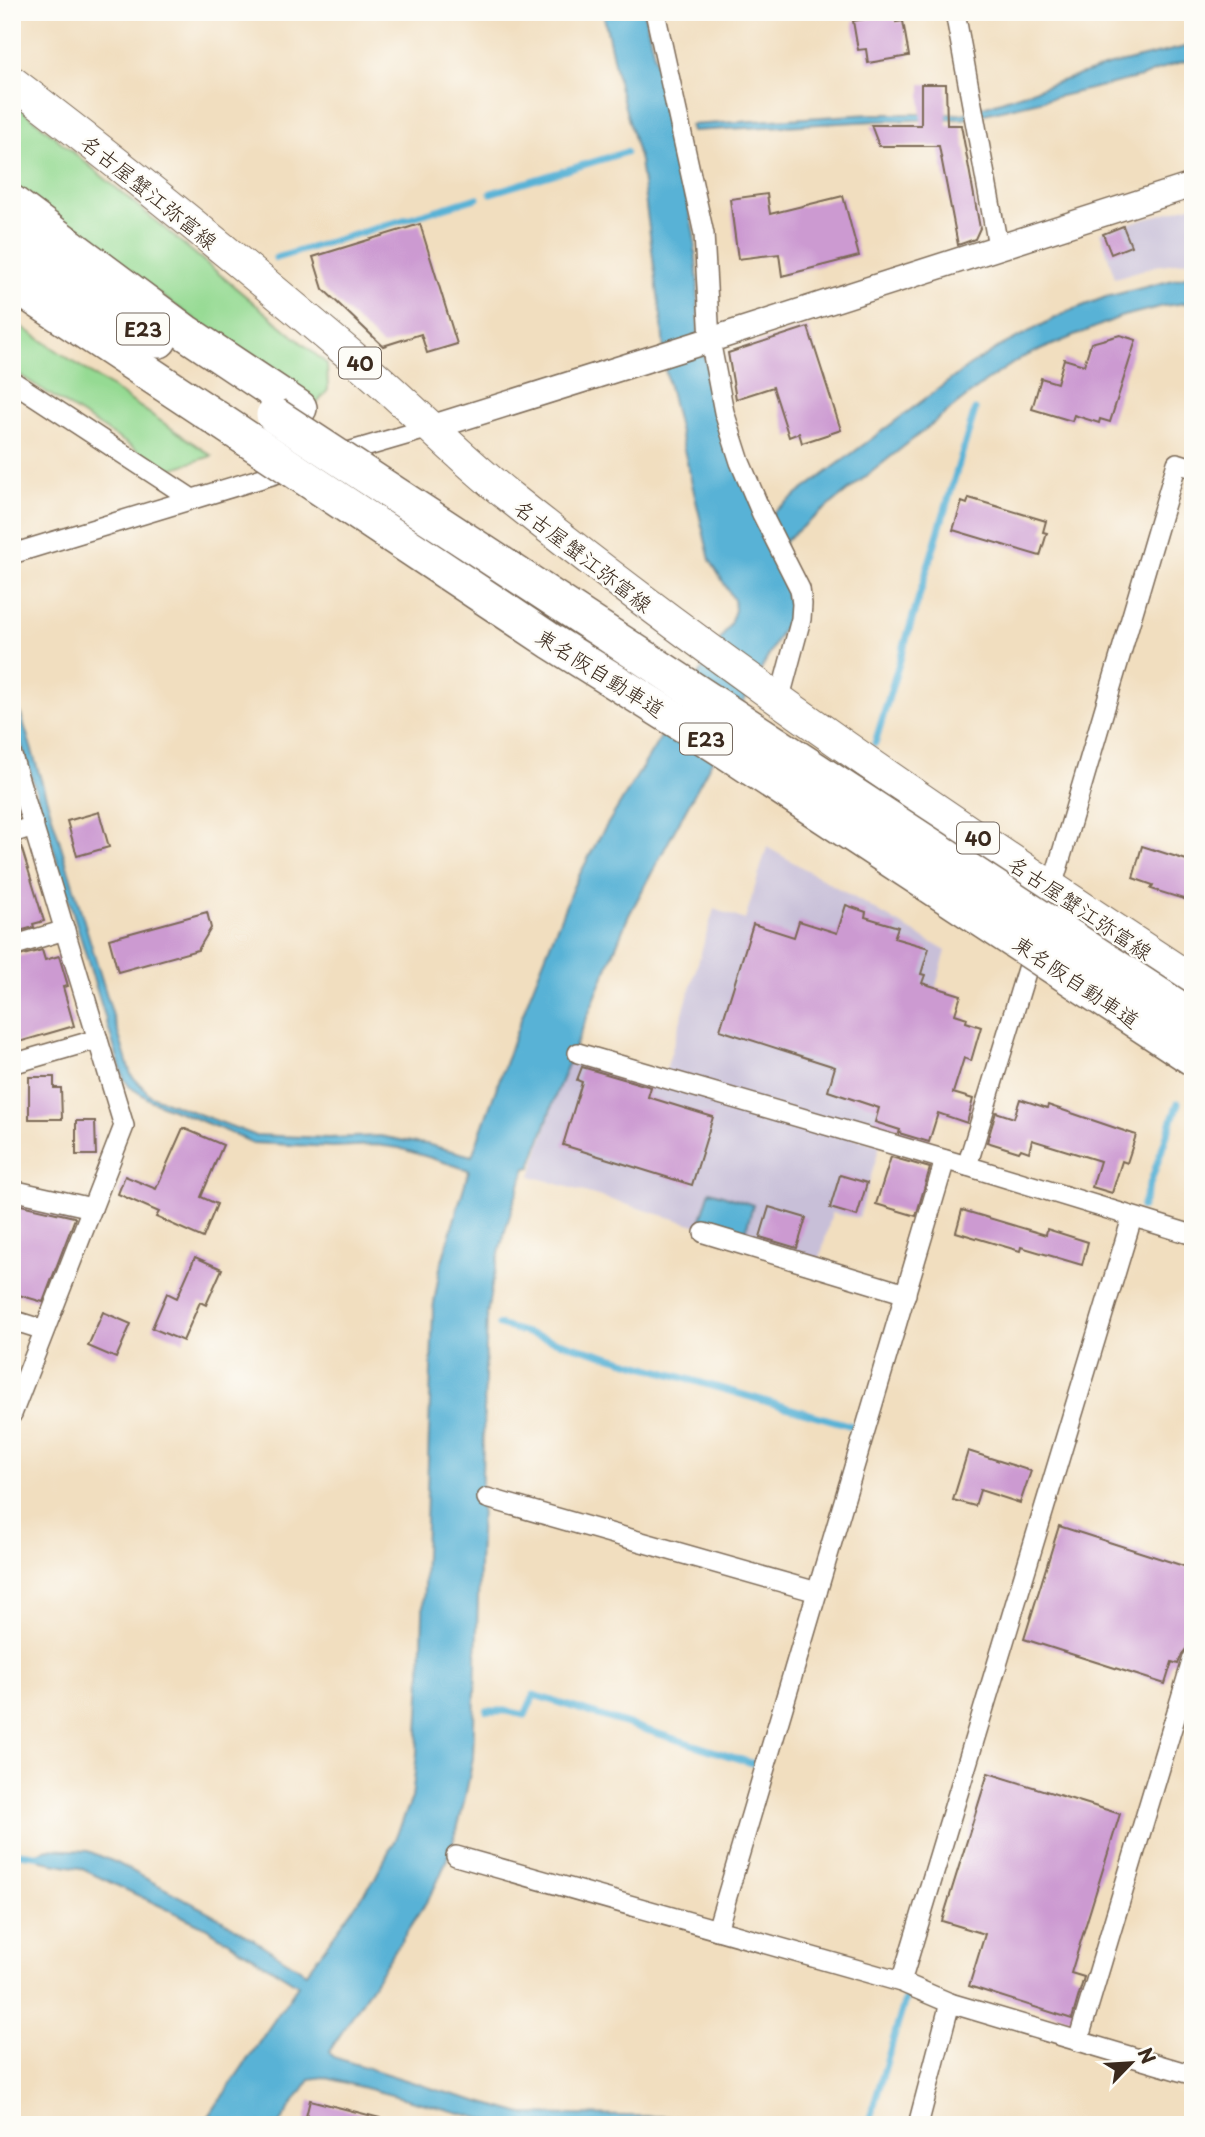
<svg xmlns="http://www.w3.org/2000/svg" width="1205" height="2137" font-family="'Playpen Sans','Klee One',sans-serif">
<rect width="100%" height="100%" fill="#fdfcf7"/>
<filter id="ink" filterUnits="userSpaceOnUse"><feTurbulence type="fractalNoise" baseFrequency=".0143" numOctaves="2"/><feDisplacementMap in="SourceGraphic" scale="14" xChannelSelector="R" yChannelSelector="G"/><feConvolveMatrix kernelMatrix="1 2 1 2 8 2 1 2 1" color-interpolation-filters="sRGB"/></filter>
<filter id="wash" filterUnits="userSpaceOnUse"><feTurbulence type="fractalNoise" baseFrequency=".00686" numOctaves="4" result="noise"/><feDisplacementMap in="SourceGraphic" scale="28" xChannelSelector="R" yChannelSelector="G"/><feGaussianBlur stdDeviation="1.57" result="paint"/><feColorMatrix in="noise" values="0 0 0 0 0 0 0 0 0 0 0 0 0 0 0 0 0 1.4 0 .05"/><feComposite in="paint" operator="in"/></filter>
<g filter="url(#wash)">
<rect width="100%" height="100%" fill="#f1debf"/>
<g fill="#c8bfd8">
<path d="M 1193,205 L 1193,260 L 1155,266 L 1115,278 L 1100,232 Z"/>
<path d="M 767,847 L 946,951 L 892,1140 L 665,1073 L 714,909 L 745,920 Z"/>
<path d="M 570,1057 L 880,1145 L 859,1218 L 832,1213 L 819,1262 L 531,1176 L 557,1091 Z"/>
</g>
<g fill="#95da93" stroke="#688258" stroke-width="2">
<path d="M 12,101 L 327,364 L 328,390 L 315,406 L 12,188 Z"/>
<path d="M 12,320 L 212,456 L 168,470 L 12,370 Z"/>
</g>
<g fill="#59b2d6" stroke="#4a6e7a" stroke-width="2">
<path d="M 603,12 L 644,12 L 677,151 L 694,234 L 698,285 L 698,337 L 760,527 L 775,511 L 969,366 L 999,347 L 1069,311 L 1106,297 L 1193,275 L 1193,302 L 1163,306 L 1120,317 L 1021,358 L 985,382 L 787,539 L 775,559 C 783,581 794,601 786,623 L 628,917 L 557,1091 L 531,1167 L 526,1168 C 508,1215 494,1265 487,1315 L 473,1757 C 464,1807 455,1847 432,1893 L 329,2052 L 333,2057 L 437,2090 L 523,2114 L 677,2117 L 696,2125 L 506,2125 L 323,2077 L 310,2079 L 278,2125 L 203,2125 L 298,1985 L 205,1927 L 80,1868 L 42,1861 L 33,1854 L 48,1849 L 88,1851 L 117,1863 L 218,1917 L 306,1973 L 374,1880 L 395,1839 L 412,1798 L 417,1753 L 421,1676 L 433,1309 L 440,1268 L 469,1170 L 399,1148 L 376,1145 L 333,1147 L 253,1143 L 231,1133 L 152,1101 L 130,1087 L 124,1079 L 12,713 L 12,685 L 131,1075 L 151,1096 L 254,1135 L 328,1138 L 380,1136 L 416,1143 L 426,1144 L 472,1156 L 529,997 L 573,887 L 599,838 L 730,624 L 735,610 L 734,600 L 710,560 L 665,369 L 662,324 L 640,161 L 619,86 Z"/>
<path d="M 1193,45 L 1193,59 L 1171,65 L 1141,77 L 963,119 L 875,121 L 692,131 L 690,125 L 871,114 L 962,114 L 1107,66 Z"/>
<path d="M 710,1191 L 753,1205 L 745,1233 L 701,1219 Z"/>
</g>
<g fill="none" stroke-linecap="round" stroke-linejoin="round">
<g stroke="#59b2d6" stroke-width="7">
<path d="M 491,193 L 626,152"/>
<path d="M 276,258 L 477,198"/>
<path d="M 875,743 L 975,410"/>
<path d="M 1142,1207 L 1178,1103"/>
<path d="M 499,1325 L 859,1428"/>
<path d="M 487,1711 L 506,1711 L 525,1715 L 534,1695 L 755,1764"/>
<path d="M 12,1852 L 42,1856"/>
<path d="M 868,2125 L 905,2000"/>
</g>
</g>
<g id="blocks">
<g fill="#cc9ad1">
<path d="M 895,14 L 896,22 L 903,21 L 909,56 L 868,63 L 866,49 L 858,50 L 853,21 Z"/>
<path d="M 921,84 L 946,84 L 947,125 L 961,125 L 980,228 L 975,239 L 958,245 L 939,146 L 879,146 L 871,125 L 921,125 Z"/>
<path d="M 767,194 L 770,214 L 843,196 L 859,256 L 782,276 L 779,254 L 738,259 L 730,199 Z"/>
<path d="M 420,224 L 457,344 L 427,353 L 421,334 L 383,346 L 323,289 L 313,257 Z"/>
<path d="M 1123,226 L 1131,246 L 1111,254 L 1103,234 Z"/>
<path d="M 808,327 L 841,430 L 802,443 L 799,433 L 789,437 L 773,387 L 736,399 L 728,353 Z"/>
<path d="M 1120,335 L 1136,340 L 1110,422 L 1100,419 L 1099,423 L 1074,415 L 1072,421 L 1032,409 L 1041,378 L 1057,383 L 1064,359 L 1084,365 L 1091,343 Z"/>
<path d="M 969,498 L 1046,521 L 1043,532 L 1047,533 L 1040,556 L 953,530 L 962,502 L 967,504 Z"/>
<path d="M 99,812 L 109,847 L 77,856 L 67,821 Z"/>
<path d="M 20,843 L 44,921 L 33,924 L 34,927 L 12,933 L 12,845 Z"/>
<path d="M 1142,846 L 1193,862 L 1193,902 L 1151,889 L 1153,885 L 1133,878 Z"/>
<path d="M 846,905 L 866,912 L 865,917 L 898,927 L 894,938 L 929,948 L 921,974 L 925,975 L 922,983 L 961,995 L 955,1014 L 967,1018 L 966,1022 L 981,1027 L 971,1061 L 964,1058 L 953,1093 L 973,1099 L 967,1123 L 938,1113 L 929,1142 L 899,1133 L 900,1130 L 875,1122 L 879,1108 L 828,1091 L 835,1067 L 720,1030 L 753,924 L 794,937 L 799,921 L 837,933 Z"/>
<path d="M 207,912 L 211,928 L 198,950 L 118,972 L 109,939 Z"/>
<path d="M 42,950 L 45,960 L 59,956 L 68,986 L 63,987 L 74,1026 L 12,1044 L 12,958 Z"/>
<path d="M 582,1067 L 651,1087 L 648,1097 L 713,1117 L 692,1185 L 563,1145 L 582,1082 L 577,1080 Z"/>
<path d="M 29,1077 L 54,1077 L 54,1088 L 61,1088 L 62,1119 L 29,1119 Z"/>
<path d="M 1020,1099 L 1047,1108 L 1048,1105 L 1136,1135 L 1127,1163 L 1122,1161 L 1112,1193 L 1092,1187 L 1100,1161 L 1032,1140 L 1029,1152 L 1021,1149 L 1019,1152 L 987,1142 L 996,1112 L 1014,1118 Z"/>
<path d="M 76,1121 L 95,1121 L 96,1155 L 76,1155 Z"/>
<path d="M 183,1128 L 223,1145 L 201,1197 L 217,1204 L 203,1238 L 156,1217 L 159,1212 L 118,1194 L 125,1176 L 156,1189 Z"/>
<path d="M 891,1157 L 930,1168 L 916,1216 L 876,1204 Z"/>
<path d="M 840,1175 L 867,1183 L 857,1216 L 830,1208 Z"/>
<path d="M 12,1203 L 74,1217 L 75,1218 L 43,1302 L 12,1293 Z"/>
<path d="M 769,1207 L 806,1218 L 797,1248 L 760,1237 Z"/>
<path d="M 962,1210 L 1046,1235 L 1047,1229 L 1088,1242 L 1082,1265 L 1021,1247 L 1020,1251 L 956,1232 Z"/>
<path d="M 195,1257 L 222,1269 L 206,1305 L 200,1302 L 183,1341 L 152,1328 L 167,1293 L 177,1298 Z"/>
<path d="M 103,1312 L 131,1324 L 116,1358 L 88,1346 Z"/>
<path d="M 968,1451 L 1031,1471 L 1020,1503 L 980,1490 L 975,1506 L 953,1500 Z"/>
<path d="M 1059,1526 L 1193,1569 L 1193,1628 L 1187,1648 L 1182,1654 L 1178,1664 L 1172,1662 L 1165,1684 L 1024,1639 Z"/>
<path d="M 988,1773 L 1120,1814 L 1071,1973 L 1084,1977 L 1072,2019 L 969,1986 L 985,1934 L 942,1921 Z"/>
<path d="M 310,2100 L 380,2118 L 379,2125 L 304,2125 Z"/>
</g>
</g>
</g>
<g filter="url(#ink)">
<use href="#blocks" fill-opacity="0" stroke="#7b6956" stroke-width="2"/>
<g fill="none" stroke-linecap="round" stroke-linejoin="round">
<defs>
<g id="minor">
<path d="M 655,12 L 704,234 L 710,340 L 724,412 L 740,462 L 762,514 L 800,589 L 802,604 L 801,619 L 779,701"/>
<path d="M 955,12 L 998,246"/>
<path d="M 12,381 L 192,499"/>
<path d="M 334,456 L 430,428"/>
<path d="M 12,554 L 295,468"/>
<path d="M 12,756 L 124,1126 L 12,1414"/>
<path d="M 12,833 L 34,826"/>
<path d="M 1049,897 L 1177,463 L 1193,468"/>
<path d="M 12,946 L 65,930"/>
<path d="M 578,1053 L 967,1166 L 1193,1235"/>
<path d="M 12,1064 L 98,1039"/>
<path d="M 967,1166 L 1034,946"/>
<path d="M 12,1190 L 92,1208"/>
<path d="M 704,1233 L 906,1294"/>
<path d="M 12,1320 L 44,1330"/>
<path d="M 487,1498 L 817,1592"/>
<path d="M 456,1856 L 901,1982 L 950,2003 L 1193,2075"/>
<path d="M 717,1930 L 945,1160"/>
<path d="M 901,1982 L 1132,1218"/>
<path d="M 1078,2041 L 1193,1658"/>
<path d="M 918,2125 L 950,2003"/>
</g>
<path id="tertiary" d="M 430,428 L 710,340 L 1193,185"/>
<path id="primary" d="M 12,82 C 129,171 243,264 355,359 C 408,403 456,455 511,498 C 729,672 960,828 1193,981"/>
<g id="motorway">
<path d="M 12,203 L 185,332 L 299,408"/>
<path d="M 12,244 L 159,340"/>
<path d="M 12,283 L 219,420"/>
</g>
</defs>
<use href="#minor" stroke="#7b6956" stroke-width="22"/>
<use href="#tertiary" stroke="#7b6956" stroke-width="27"/>
<use href="#primary" stroke="#7b6956" stroke-width="34"/>
<use href="#motorway" stroke="#7b6956" stroke-width="38"/>
<use href="#minor" stroke="#fff" stroke-width="19"/>
<use href="#tertiary" stroke="#fff" stroke-width="24"/>
<use href="#primary" stroke="#fff" stroke-width="32"/>
<use href="#motorway" stroke="#fff" stroke-width="35"/>
<defs>
<g id="motorway-bridge">
<path d="M 274,415 L 1193,1018"/>
<path d="M 219,420 L 552,642 L 726,751 L 1193,1058"/>
</g>
</defs>
<use href="#motorway-bridge" stroke="#7b6956" stroke-width="38" stroke-linecap="butt"/>
<use href="#motorway-bridge" stroke="#fff" stroke-width="35"/>
</g>
</g>
<g text-anchor="middle" dominant-baseline="central" stroke-width="5" stroke-linejoin="round" paint-order="stroke">
<g fill="#fdfcf7" stroke="#75695f" stroke-width="2">
<rect x="117" y="313.5" width="52" height="31" rx="5"/>
<rect x="339" y="347.5" width="42" height="31" rx="5"/>
<rect x="680" y="723.5" width="52" height="31" rx="5"/>
<rect x="957" y="822.5" width="42" height="31" rx="5"/>
</g>
<g font-size="19" font-weight="bold" fill="#3b2a1e">
<text x="143" y="329">E23</text>
<text x="360" y="363">40</text>
<text x="706" y="739">E23</text>
<text x="978" y="838">40</text>
</g>
<g font-size="21" fill="#3b2a1e" stroke="#fdfcf7">
<text transform="translate(150 191) rotate(39)">名古屋蟹江弥富線</text>
<text transform="translate(584 555) rotate(38)">名古屋蟹江弥富線</text>
<text transform="translate(601 672) rotate(32)">東名阪自動車道</text>
<text transform="translate(1081 907) rotate(34)">名古屋蟹江弥富線</text>
<text transform="translate(1077 981) rotate(34)">東名阪自動車道</text>
</g>
</g>
<rect width="1205" height="2137" fill="none" stroke="#fdfcf7" stroke-width="42"/>
<g transform="translate(1131 2063) rotate(65)" stroke="#fdfcf7" stroke-width="5" paint-order="stroke">
<path d="M0-5L12 26L0 18L-12 26Z" fill="#3b2a1e"/>
<text y="-10" font-size="19" font-weight="bold" text-anchor="middle" fill="#3b2a1e">N</text>
</g>
</svg>
